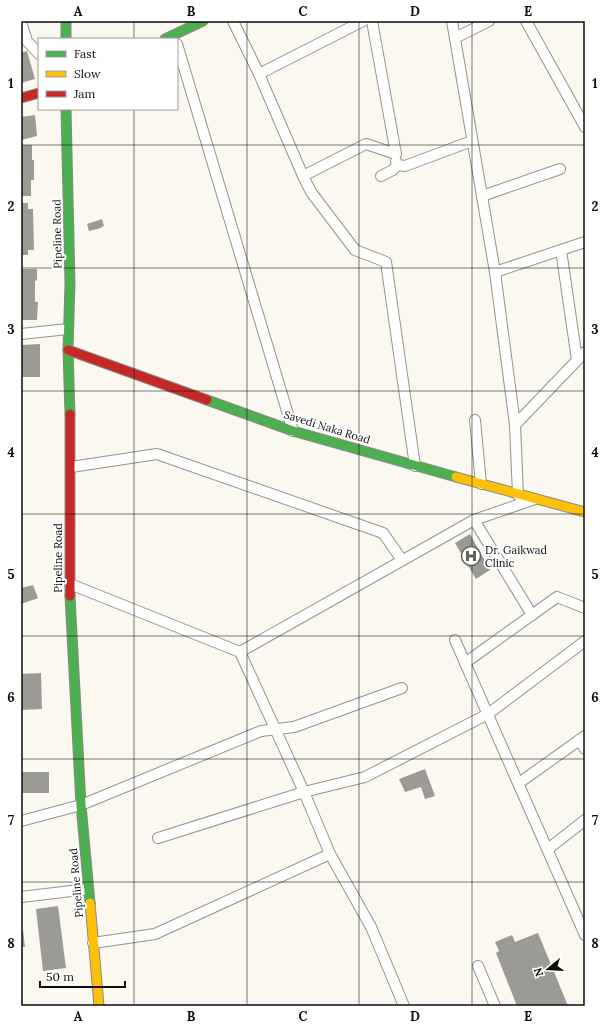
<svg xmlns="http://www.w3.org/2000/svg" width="606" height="1027" font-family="Lora,serif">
<rect width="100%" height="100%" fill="#faf8ef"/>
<g fill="#9c9a95">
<path d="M 27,51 L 35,79 L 21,83 L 21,53 Z"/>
<path d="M 35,115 L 37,136 L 21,140 L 21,117 Z"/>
<path d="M 21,145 L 32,145 L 32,160 L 34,160 L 34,180 L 31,180 L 31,196 L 21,196 Z"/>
<path d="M 21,203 L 28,203 L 28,209 L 33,209 L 34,250 L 28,250 L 28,255 L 21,255 Z"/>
<path d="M 102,219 L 104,226 L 101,227 L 101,228 L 89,231 L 87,224 Z"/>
<path d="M 21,269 L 37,269 L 37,280 L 35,281 L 35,302 L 38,302 L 37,320 L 21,320 Z"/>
<path d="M 40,344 L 40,377 L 21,377 L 21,345 Z"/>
<path d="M 470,534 L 490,570 L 476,579 L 455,543 Z"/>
<path d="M 33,585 L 38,598 L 21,604 L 21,588 Z"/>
<path d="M 41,673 L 42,709 L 21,710 L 21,674 Z"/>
<path d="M 425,769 L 435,796 L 425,799 L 421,787 L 405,792 L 399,779 Z"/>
<rect x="21" y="772" width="28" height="21"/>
<path d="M 58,906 L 66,968 L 43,971 L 36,909 Z"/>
<path d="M 21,930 L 23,930 L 25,947 L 22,947 L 23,958 L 21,958 Z"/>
<path d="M 538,933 L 568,1006 L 517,1006 L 496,953 L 499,951 L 495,942 L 512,935 L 515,942 Z"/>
</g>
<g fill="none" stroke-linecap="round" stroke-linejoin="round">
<defs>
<g id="street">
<path d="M 233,21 L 259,74 L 303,176"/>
<path d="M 372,21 L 396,154 L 366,144 L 303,176 L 311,192 L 355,250 L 386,262 L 415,466"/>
<path d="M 452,21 L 495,272 L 515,425 L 518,495"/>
<path d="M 526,21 L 585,127"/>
<path d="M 21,22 L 27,41 L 39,54"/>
<path d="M 455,38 L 489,21"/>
<path d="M 177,44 L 293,431"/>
<path d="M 259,74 L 363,21"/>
<path d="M 397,165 L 405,166 L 472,141"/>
<path d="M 381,176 L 393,170 L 397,165 L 396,161"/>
<path d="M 482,196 L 560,169"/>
<path d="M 561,250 L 577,360"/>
<path d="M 495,272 L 585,242"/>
<path d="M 21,334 L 68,329"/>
<path d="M 475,420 L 481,484"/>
<path d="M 515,425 L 585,352"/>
<path d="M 71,467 L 157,454 L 383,533 L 402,560"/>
<path d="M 474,520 L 532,615"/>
<path d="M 70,584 L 240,652 L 304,792 L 330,854 L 371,927 L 404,1006"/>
<path d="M 455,640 L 585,935"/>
<path d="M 240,652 L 474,520 L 535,499"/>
<path d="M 465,663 L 557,597 L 585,608"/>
<path d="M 579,740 L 585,749"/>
<path d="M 519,783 L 585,736"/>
<path d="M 21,821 L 81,805 L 261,731 L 294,727 L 402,688"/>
<path d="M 158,838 L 304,792 L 365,777 L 488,714 L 585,641"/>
<path d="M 548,849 L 585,820"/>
<path d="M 21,897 L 88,889"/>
<path d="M 93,943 L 155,934 L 330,854"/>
<path d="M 478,966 L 495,1006"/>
</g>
<g id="fast">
<path d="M 66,21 L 66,39"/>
<path d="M 165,39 L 203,21"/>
<path d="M 66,109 L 70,283 L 68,350 L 70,414"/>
<path d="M 207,400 L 293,431 L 456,477"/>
<path d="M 70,596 L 81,805 L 90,903"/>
</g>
<g id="slow">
<path d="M 456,477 L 585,512"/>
<path d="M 90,903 L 99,1006"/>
</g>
<g id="jam">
<path d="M 21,98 L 39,93"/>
<path d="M 68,350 L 207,400"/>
<path d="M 70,414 L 70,596"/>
</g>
</defs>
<use href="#street" stroke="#93928e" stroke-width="12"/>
<use href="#fast" stroke="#8a8985" stroke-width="11"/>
<use href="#slow" stroke="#8a8985" stroke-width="11"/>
<use href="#jam" stroke="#8a8985" stroke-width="11"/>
<use href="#street" stroke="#fefefd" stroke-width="10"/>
<use href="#fast" stroke="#4caf50" stroke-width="9"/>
<use href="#slow" stroke="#ffc107" stroke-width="9"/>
<use href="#jam" stroke="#c62828" stroke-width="9"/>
</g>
<path fill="none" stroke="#0c0c0c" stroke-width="1" stroke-opacity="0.55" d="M 134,21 L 134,39M 247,21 L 247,1006M 359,21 L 359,1006M 472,21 L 472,1006M 134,109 L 134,1006M 21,145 L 585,145M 21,268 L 585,268M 21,391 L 585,391M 21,514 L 585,514M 21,636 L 585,636M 21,759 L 585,759M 21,882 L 585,882"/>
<defs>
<symbol id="hospital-ring" viewBox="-11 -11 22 22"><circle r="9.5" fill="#fff" stroke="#5f5f5b" stroke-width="1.5"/><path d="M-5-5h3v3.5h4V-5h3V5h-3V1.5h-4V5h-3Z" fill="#5f5f5b"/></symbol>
</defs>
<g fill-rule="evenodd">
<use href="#hospital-ring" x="460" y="545" width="22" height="22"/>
</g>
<g text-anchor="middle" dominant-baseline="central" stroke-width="4" stroke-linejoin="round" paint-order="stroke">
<g font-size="11" fill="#0c0c0c" stroke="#fff">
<text transform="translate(57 234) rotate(-91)">Pipeline Road</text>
<text transform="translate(327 427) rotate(17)">Savedi Naka Road</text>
<text transform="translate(58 558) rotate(-90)">Pipeline Road</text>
<text transform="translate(76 883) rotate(-95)">Pipeline Road</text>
</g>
<g font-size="11" fill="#0c0c0c" stroke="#fff" text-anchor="start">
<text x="485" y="550">Dr. Gaikwad<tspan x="485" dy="13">Clinic</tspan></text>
</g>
</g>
<rect width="606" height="1027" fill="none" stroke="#ffffff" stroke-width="44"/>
<rect x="38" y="38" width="140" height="72" fill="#ffffff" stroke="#9e9e9e"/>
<rect x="46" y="51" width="20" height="6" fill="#4caf50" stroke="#9e9e9e"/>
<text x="74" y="58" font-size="12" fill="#0c0c0c">Fast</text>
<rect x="46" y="71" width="20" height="6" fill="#ffc107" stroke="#9e9e9e"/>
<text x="74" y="78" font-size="12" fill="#0c0c0c">Slow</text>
<rect x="46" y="91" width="20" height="6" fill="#c62828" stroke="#9e9e9e"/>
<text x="74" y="98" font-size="12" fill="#0c0c0c">Jam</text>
<g transform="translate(548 969) rotate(252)" stroke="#ffffff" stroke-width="3" paint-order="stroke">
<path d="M0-3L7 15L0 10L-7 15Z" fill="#0c0c0c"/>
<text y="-6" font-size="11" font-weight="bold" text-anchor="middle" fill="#0c0c0c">N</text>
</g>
<path d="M40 981v6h85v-6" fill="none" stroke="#0c0c0c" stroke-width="2"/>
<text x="46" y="981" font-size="12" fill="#0c0c0c" stroke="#ffffff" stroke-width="3" paint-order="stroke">50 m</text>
<rect x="22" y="22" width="562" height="983" fill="none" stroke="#0c0c0c" stroke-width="1.5"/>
<g font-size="13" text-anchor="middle" font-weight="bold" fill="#0c0c0c">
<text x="78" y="16">A</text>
<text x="191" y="16">B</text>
<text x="303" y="16">C</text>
<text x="415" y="16">D</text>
<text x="528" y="16">E</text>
<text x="11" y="88">1</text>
<text x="595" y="88">1</text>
<text x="11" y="211">2</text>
<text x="595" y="211">2</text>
<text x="11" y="334">3</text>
<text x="595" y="334">3</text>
<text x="11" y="457">4</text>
<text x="595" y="457">4</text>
<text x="11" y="579">5</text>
<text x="595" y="579">5</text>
<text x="11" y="702">6</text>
<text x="595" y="702">6</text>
<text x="11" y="825">7</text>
<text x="595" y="825">7</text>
<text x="11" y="948">8</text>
<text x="595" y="948">8</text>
<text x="78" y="1021">A</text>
<text x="191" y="1021">B</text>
<text x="303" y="1021">C</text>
<text x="415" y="1021">D</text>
<text x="528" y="1021">E</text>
</g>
</svg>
